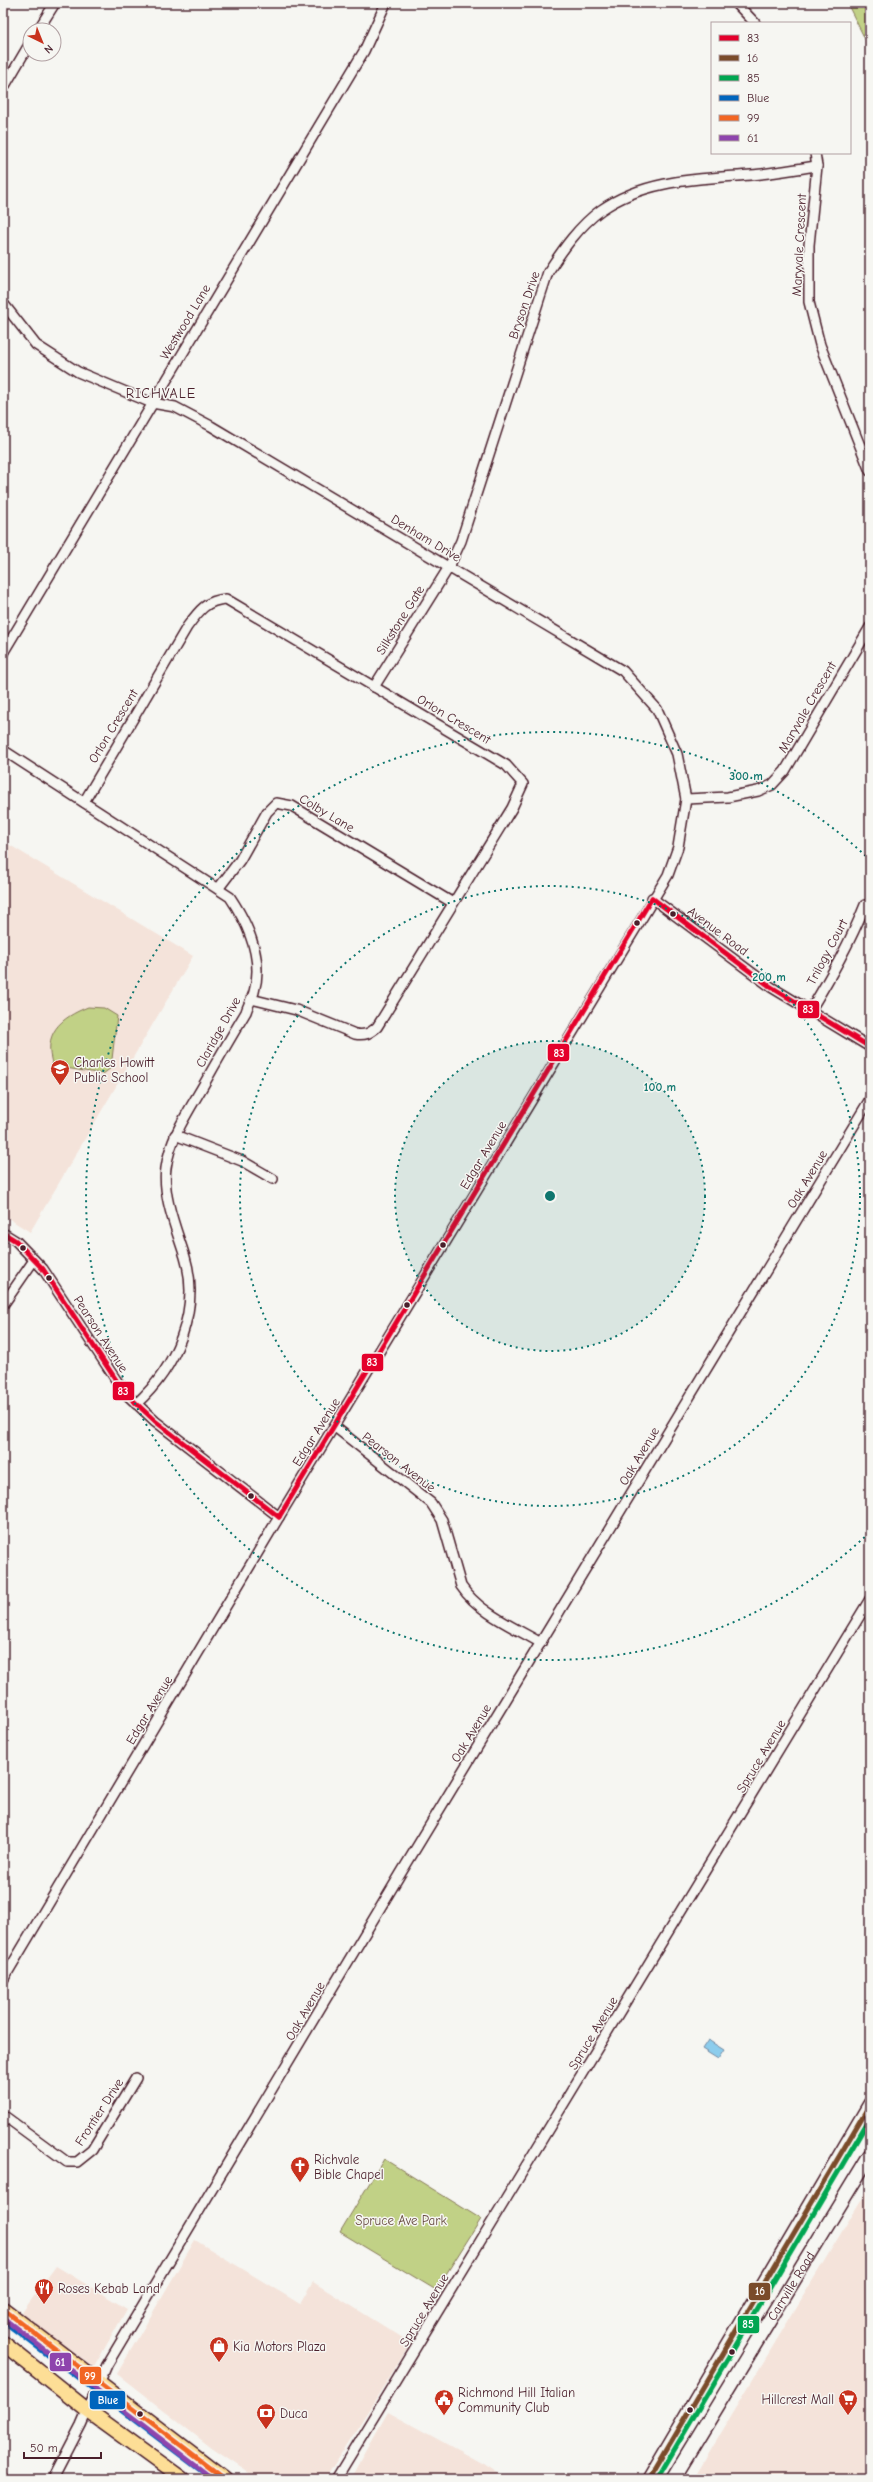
<svg xmlns="http://www.w3.org/2000/svg" width="873" height="2482" font-family="'Comic Neue',sans-serif">
<rect width="100%" height="100%" fill="#f6f6f2"/>
<filter id="ink" filterUnits="userSpaceOnUse"><feTurbulence type="fractalNoise" baseFrequency=".025" numOctaves="2"/><feDisplacementMap in="SourceGraphic" scale="8" xChannelSelector="R" yChannelSelector="G"/><feConvolveMatrix kernelMatrix="1 2 1 2 8 2 1 2 1" color-interpolation-filters="sRGB"/></filter>
<g filter="url(#ink)">
<g fill="#f4e3da">
<path d="M 3,841 L 193,956 L 30,1232 L 3,1215 Z"/>
<path d="M 870,2185 L 870,2479 L 693,2479 Z"/>
<path d="M 195,2240 L 300,2304 L 313,2282 L 411,2343 L 325,2479 L 258,2479 L 213,2449 L 117,2374 Z"/>
<path d="M 56,2266 L 127,2309 L 94,2367 L 21,2314 Z"/>
<path d="M 388,2412 L 483,2464 L 506,2479 L 350,2479 Z"/>
</g>
<g fill="#c1d186" stroke="#867858">
<path d="M 847,3 L 870,3 L 870,49 Z"/>
<path d="M 88,1007 L 104,1008 L 117,1016 L 111,1068 L 103,1074 L 53,1066 C 42,1034 60,1018 88,1007 Z"/>
<path d="M 384,2159 L 481,2219 L 436,2290 L 340,2232 Z"/>
</g>
<path fill="#8ccded" stroke="#72879f" d="M 708,2040 L 724,2050 L 718,2059 L 702,2049 Z"/>
<g fill="none" stroke-linecap="round" stroke-linejoin="round">
<defs>
<g id="street">
<path d="M 736,3 L 755,23"/>
<path d="M 38,30 L 55,3"/>
<path d="M 3,89 L 30,43"/>
<path d="M 815,153 L 817,166 L 809,245 L 809,302 L 820,345 L 870,471"/>
<path d="M 3,303 L 36,345 L 78,372 L 152,403 L 175,407 L 211,426 L 623,671 L 657,709 L 677,754 L 686,799 L 678,847 L 668,875 L 279,1517 L 3,1980"/>
<path d="M 3,653 L 364,51 L 386,3"/>
<path d="M 374,687 L 449,567 L 461,541 L 548,272 C 563,249 579,226 601,210 C 645,179 700,179 751,175 C 773,173 795,169 817,166"/>
<path d="M 3,750 L 230,897 C 248,924 264,958 254,992 C 252,999 248,1005 246,1012 C 231,1037 217,1061 203,1086 C 188,1112 170,1138 166,1168 C 162,1196 177,1231 185,1257 C 201,1310 176,1368 136,1404"/>
<path d="M 686,799 L 728,797 L 758,791 L 772,785 L 785,771 L 870,627"/>
<path d="M 84,802 L 187,627 C 198,612 206,600 226,599 L 506,765 L 523,784 L 512,808 L 377,1027 C 370,1033 365,1036 355,1034 L 296,1010 L 251,999"/>
<path d="M 218,889 L 240,860 L 267,812 L 276,803 L 292,806 L 453,903"/>
<path d="M 652,898 L 771,987 L 870,1047"/>
<path d="M 810,1011 C 831,976 850,943 865,905"/>
<path d="M 175,1135 L 242,1161 L 273,1179"/>
<path d="M 3,1233 L 16,1241 L 43,1269 L 124,1392 L 155,1421 L 279,1517"/>
<path d="M 3,1305 L 34,1260"/>
<path d="M 335,1427 L 431,1503 L 442,1520 L 461,1586 C 479,1613 514,1627 541,1643"/>
<path d="M 3,2115 L 67,2162 L 77,2162 L 92,2150 L 136,2078"/>
<path d="M 53,2479 L 81,2425 L 107,2365 L 401,1873 L 870,1099"/>
<path d="M 336,2479 L 870,1599"/>
</g>
<g id="secondary">
<path d="M 649,2479 L 870,2104"/>
<path id="s1" d="M 673,2479 L 870,2155"/>
</g>
<g id="primary">
<path d="M 3,2309 L 225,2479"/>
<path d="M 3,2343 L 87,2410 L 182,2479"/>
</g>
</defs>
<use href="#street" stroke="#4a1f2b" stroke-width="12"/>
<use href="#secondary" stroke="#4a1f2b" stroke-width="16"/>
<use href="#primary" stroke="#4a1f2b" stroke-width="17"/>
<use href="#street" stroke="#f6f6f2" stroke-width="9"/>
<use href="#secondary" stroke="#f6f6f2" stroke-width="13"/>
<use href="#primary" stroke="#fdde96" stroke-width="14"/>
<defs>
<g id="bus-1">
<path d="M 652,898 L 771,987 L 870,1047"/>
<path d="M 3,1233 L 16,1241 L 43,1269 L 124,1392 L 155,1421 L 279,1517"/>
<path d="M 279,1517 L 652,898"/>
</g>
<path id="bus-2" d="M 649,2479 L 870,2104"/>
<path id="bus-3" d="M 657,2479 L 870,2118"/>
<path id="bus-4" d="M 3,2321 L 212,2479"/>
<path id="bus-5" d="M 3,2309 L 225,2479"/>
<path id="bus-6" d="M 3,2318 L 213,2479"/>
</defs>
<use href="#bus-1" stroke="#f6f6f2" stroke-width="8"/>
<use href="#bus-2" stroke="#f6f6f2" stroke-width="8"/>
<use href="#bus-3" stroke="#f6f6f2" stroke-width="8"/>
<use href="#bus-4" stroke="#f6f6f2" stroke-width="8"/>
<use href="#bus-5" stroke="#f6f6f2" stroke-width="8"/>
<use href="#bus-6" stroke="#f6f6f2" stroke-width="8"/>
<use href="#bus-1" stroke="#e4002b" stroke-width="5"/>
<use href="#bus-2" stroke="#7a4b2a" stroke-width="5"/>
<use href="#bus-3" stroke="#00a651" stroke-width="5"/>
<use href="#bus-4" stroke="#0065bd" stroke-width="5"/>
<use href="#bus-5" stroke="#f26522" stroke-width="5"/>
<use href="#bus-6" stroke="#8e44ad" stroke-width="5"/>
</g>
</g>
<circle cx="550" cy="1196" r="155" fill="#0f766e" fill-opacity=".12"/>
<g fill="none" stroke="#0f766e" stroke-width="2" stroke-dasharray="2 4">
<circle cx="550" cy="1196" r="155"/>
<circle cx="550" cy="1196" r="310"/>
<path d="M869 1533A464 464 0 1 1 869 859"/>
</g>
<defs>
<symbol id="school-pin" viewBox="-11 -11 22 30"><path d="M0 17L-7.5 6A9.5 9.5 0 1 1 7.5 6Z" fill="#c8321e" stroke="#f6f6f2"/><path d="M0-5L7-2L0 1L-7-2ZM-4 1L0 2.5L4 1V4Q0 6-4 4Z" fill="#fff"/></symbol>
<symbol id="church-pin" viewBox="-11 -11 22 30"><path d="M0 17L-7.5 6A9.5 9.5 0 1 1 7.5 6Z" fill="#c8321e" stroke="#f6f6f2"/><path d="M-1.2-6h2.4v3.5h3.3v2.4h-3.3V6h-2.4V-.1h-3.3v-2.4h3.3Z" fill="#fff"/></symbol>
<symbol id="restaurant-pin" viewBox="-11 -11 22 30"><path d="M0 17L-7.5 6A9.5 9.5 0 1 1 7.5 6Z" fill="#c8321e" stroke="#f6f6f2"/><path d="M-5-6h1v4h1v-4h1v4h1v-4h1v5L-1.5 .5V6h-2V.5L-5-1ZM5-6V6H3V1.5H1.5Q1.5-4 5-6Z" fill="#fff"/></symbol>
<symbol id="shop-pin" viewBox="-11 -11 22 30"><path d="M0 17L-7.5 6A9.5 9.5 0 1 1 7.5 6Z" fill="#c8321e" stroke="#f6f6f2"/><path d="M-5-2.5h2.3a2.7 3.5 0 0 1 5.4 0H5L5.5 6h-11ZM-1.5-2.5h3a1.5 2.3 0 0 0-3 0Z" fill="#fff"/></symbol>
<symbol id="civic-pin" viewBox="-11 -11 22 30"><path d="M0 17L-7.5 6A9.5 9.5 0 1 1 7.5 6Z" fill="#c8321e" stroke="#f6f6f2"/><path d="M-.6-6.5H3V-4.5H.6V-3L4-1V1h2V6H-6V1h2V-1L-.6-3ZM-1.2 2.5V6h2.4V2.5Z" fill="#fff"/></symbol>
<symbol id="supermarket-pin" viewBox="-11 -11 22 30"><path d="M0 17L-7.5 6A9.5 9.5 0 1 1 7.5 6Z" fill="#c8321e" stroke="#f6f6f2"/><path d="M-6-5.5h2.5l.6 2H6L4.5 2H-2.5L-4.4-4H-6ZM-1.5 3.2a1.3 1.3 0 1 0 .1 0ZM3 3.2a1.3 1.3 0 1 0 .1 0Z" fill="#fff"/></symbol>
<symbol id="bank-pin" viewBox="-11 -11 22 30"><path d="M0 17L-7.5 6A9.5 9.5 0 1 1 7.5 6Z" fill="#c8321e" stroke="#f6f6f2"/><path d="M-6-4H6V4H-6ZM0-2.3a2.3 2.3 0 1 0 0 4.6a2.3 2.3 0 1 0 0-4.6Z" fill="#fff"/></symbol>
</defs>
<g fill-rule="evenodd">
<use href="#school-pin" x="49" y="1058" width="22" height="30"/>
<use href="#church-pin" x="289" y="2155" width="22" height="30"/>
<use href="#restaurant-pin" x="33" y="2277" width="22" height="30"/>
<use href="#shop-pin" x="208" y="2335" width="22" height="30"/>
<use href="#civic-pin" x="433" y="2388" width="22" height="30"/>
<use href="#supermarket-pin" x="837" y="2388" width="22" height="30"/>
<use href="#bank-pin" x="255" y="2402" width="22" height="30"/>
</g>
<g fill="#4a1f2b" stroke="#f6f6f2" stroke-width="1.5">
<circle cx="673" cy="914" r="3.5"/>
<circle cx="637" cy="923" r="3.5"/>
<circle cx="443" cy="1245" r="3.5"/>
<circle cx="23" cy="1248" r="3.5"/>
<circle cx="49" cy="1278" r="3.5"/>
<circle cx="407" cy="1305" r="3.5"/>
<circle cx="251" cy="1496" r="3.5"/>
<circle cx="732" cy="2352" r="3.5"/>
<circle cx="690" cy="2410" r="3.5"/>
<circle cx="140" cy="2414" r="3.5"/>
</g>
<g text-anchor="middle" dominant-baseline="central" stroke-width="3" stroke-linejoin="round" paint-order="stroke">
<g font-size="13" fill="#4a1f2b" stroke="#f6f6f2">
<text transform="translate(799 245) rotate(-87)">Maryvale Crescent</text>
<text transform="translate(524 305) rotate(-71)">Bryson Drive</text>
<text transform="translate(185 322) rotate(-59)">Westwood Lane</text>
<text transform="translate(426 538) rotate(31)">Denham Drive</text>
<text transform="translate(400 620) rotate(-58)">Silkstone Gate</text>
<text transform="translate(807 707) rotate(-60)">Maryvale Crescent</text>
<text transform="translate(454 719) rotate(31)">Orlon Crescent</text>
<text transform="translate(113 726) rotate(-59)">Orlon Crescent</text>
<text transform="translate(327 813) rotate(31)">Colby Lane</text>
<text transform="translate(718 931) rotate(37)">Avenue Road</text>
<text transform="translate(827 952) rotate(-62)">Trilogy Court</text>
<text transform="translate(218 1032) rotate(-61)">Claridge Drive</text>
<text transform="translate(483 1155) rotate(-59)">Edgar Avenue</text>
<text transform="translate(807 1179) rotate(-59)">Oak Avenue</text>
<text transform="translate(101 1334) rotate(57)">Pearson Avenue</text>
<text transform="translate(316 1432) rotate(-58)">Edgar Avenue</text>
<text transform="translate(639 1456) rotate(-59)">Oak Avenue</text>
<text transform="translate(399 1462) rotate(38)">Pearson Avenue</text>
<text transform="translate(149 1710) rotate(-59)">Edgar Avenue</text>
<text transform="translate(471 1733) rotate(-59)">Oak Avenue</text>
<text transform="translate(761 1756) rotate(-59)">Spruce Avenue</text>
<text transform="translate(305 2011) rotate(-60)">Oak Avenue</text>
<text transform="translate(593 2033) rotate(-59)">Spruce Avenue</text>
<text transform="translate(99 2112) rotate(-57)">Frontier Drive</text>
<text stroke="none"><textPath href="#s1" startOffset="226">Carrville Road</textPath></text>
<text transform="translate(424 2310) rotate(-59)">Spruce Avenue</text>
</g>
<g font-size="13" fill="#4a1f2b" stroke="#f6f6f2" text-anchor="start">
<text x="74" y="1062">Charles Howitt<tspan x="74" dy="15">Public School</tspan></text>
<text x="314" y="2159">Richvale<tspan x="314" dy="15">Bible Chapel</tspan></text>
<text x="58" y="2288">Roses Kebab Land</text>
<text x="233" y="2346">Kia Motors Plaza</text>
<text x="458" y="2392">Richmond Hill Italian<tspan x="458" dy="15">Community Club</tspan></text>
<text x="834" y="2399" text-anchor="end">Hillcrest Mall</text>
<text x="280" y="2413">Duca</text>
</g>
<g font-size="13" fill="#684c42" stroke="#f6f6f2">
<text x="401" y="2220">Spruce Ave Park</text>
</g>
<g font-size="14" letter-spacing="1" fill="#4a1f2b" stroke="#f6f6f2">
<text x="161" y="393">RICHVALE</text>
</g>
</g>
<circle cx="550" cy="1196" r="6" fill="#0f766e" stroke="#f6f6f2" stroke-width="2"/>
<g font-size="12" text-anchor="middle" font-weight="bold" fill="#0f766e" stroke="#f6f6f2" stroke-width="3" stroke-linejoin="round" paint-order="stroke">
<text x="746" y="780">300 m</text>
<text x="769" y="981">200 m</text>
<text x="660" y="1091">100 m</text>
</g>
<g stroke="#f6f6f2" stroke-width="1.5">
<rect x="797" y="1000" width="23" height="19" rx="4" fill="#e4002b"/>
<rect x="547" y="1043" width="23" height="19" rx="4" fill="#e4002b"/>
<rect x="361" y="1353" width="23" height="19" rx="4" fill="#e4002b"/>
<rect x="112" y="1381" width="23" height="20" rx="4" fill="#e4002b"/>
<rect x="748" y="2282" width="23" height="19" rx="4" fill="#7a4b2a"/>
<rect x="737" y="2315" width="23" height="19" rx="4" fill="#00a651"/>
<rect x="49" y="2352" width="23" height="20" rx="4" fill="#8e44ad"/>
<rect x="79" y="2366" width="23" height="19" rx="4" fill="#f26522"/>
<rect x="89" y="2390" width="37" height="20" rx="4" fill="#0065bd"/>
</g>
<g font-size="11" text-anchor="middle" font-weight="bold" fill="#fff">
<text x="808" y="1013">83</text>
<text x="559" y="1057">83</text>
<text x="372" y="1366">83</text>
<text x="123" y="1395">83</text>
<text x="760" y="2295">16</text>
<text x="748" y="2328">85</text>
<text x="60" y="2366">61</text>
<text x="90" y="2380">99</text>
<text x="108" y="2404">Blue</text>
</g>
<rect width="873" height="2482" fill="none" stroke="#f6f6f2" stroke-width="16"/>
<rect x="8" y="8" width="857" height="2466" fill="none" stroke="#4a1f2b" stroke-width="1.5" filter="url(#ink)"/>
<rect x="711" y="22" width="140" height="132" fill="#f6f6f2" stroke="#b1a0a2"/>
<rect x="719" y="35" width="20" height="6" fill="#e4002b" stroke="#b1a0a2"/>
<text x="747" y="42" font-size="12" fill="#4a1f2b">83</text>
<rect x="719" y="55" width="20" height="6" fill="#7a4b2a" stroke="#b1a0a2"/>
<text x="747" y="62" font-size="12" fill="#4a1f2b">16</text>
<rect x="719" y="75" width="20" height="6" fill="#00a651" stroke="#b1a0a2"/>
<text x="747" y="82" font-size="12" fill="#4a1f2b">85</text>
<rect x="719" y="95" width="20" height="6" fill="#0065bd" stroke="#b1a0a2"/>
<text x="747" y="102" font-size="12" fill="#4a1f2b">Blue</text>
<rect x="719" y="115" width="20" height="6" fill="#f26522" stroke="#b1a0a2"/>
<text x="747" y="122" font-size="12" fill="#4a1f2b">99</text>
<rect x="719" y="135" width="20" height="6" fill="#8e44ad" stroke="#b1a0a2"/>
<text x="747" y="142" font-size="12" fill="#4a1f2b">61</text>
<g transform="translate(42 42) rotate(137)"><circle r="19" fill="#f6f6f2" stroke="#b1a0a2"/>
<path d="M0-3L7 15L0 10L-7 15Z" fill="#c8321e"/>
<text y="-6" font-size="11" font-weight="bold" text-anchor="middle" fill="#4a1f2b">N</text>
</g>
<path d="M24 2452v6h77v-6" fill="none" stroke="#4a1f2b" stroke-width="2"/>
<text x="30" y="2452" font-size="12" fill="#4a1f2b" stroke="#f6f6f2" stroke-width="3" paint-order="stroke">50 m</text>
</svg>
